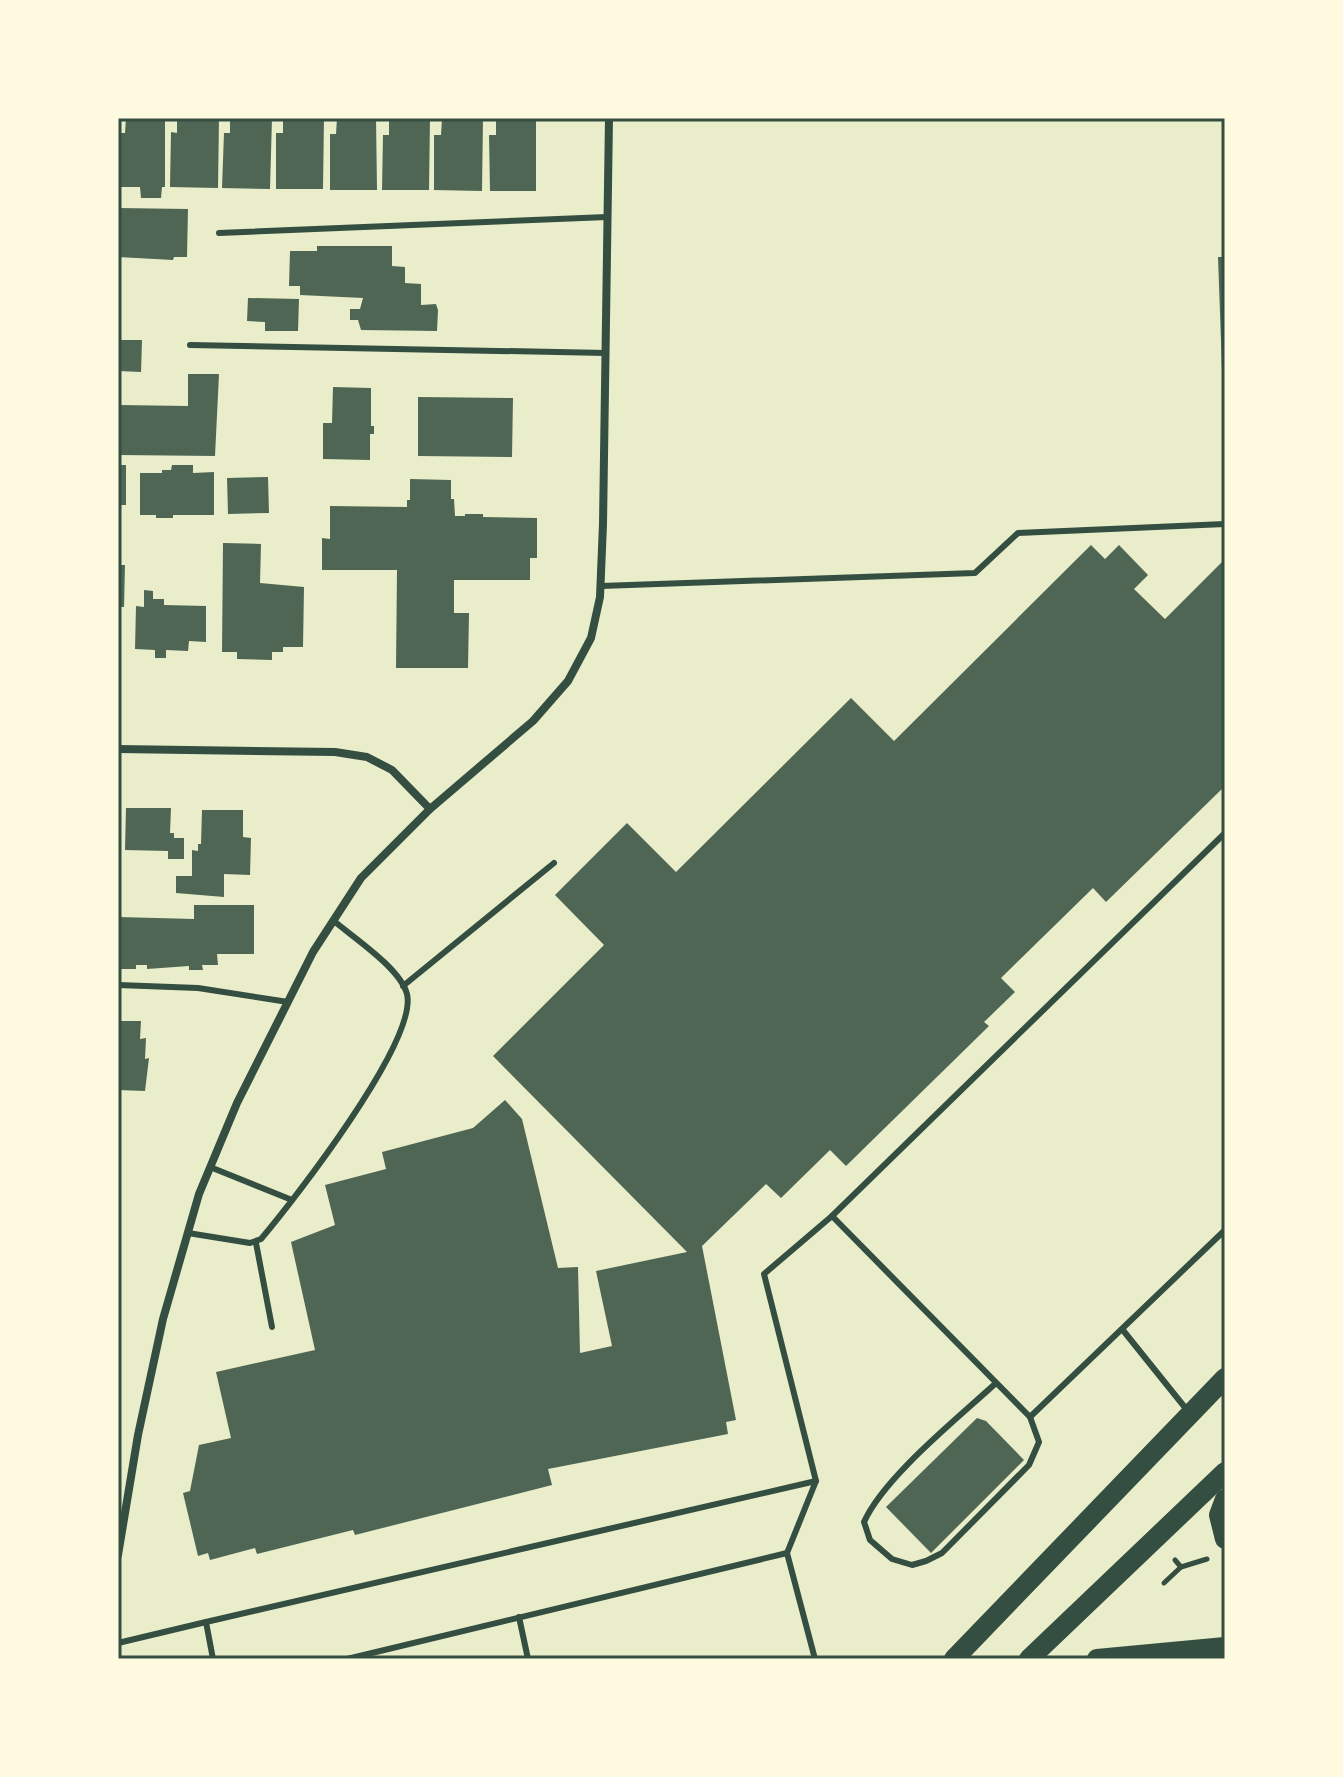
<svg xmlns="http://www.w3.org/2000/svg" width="1343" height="1777" font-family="Cabin,sans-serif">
<rect width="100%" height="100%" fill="#e9edc9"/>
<g fill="#4f6655">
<path d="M 126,118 L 165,118 L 165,187 L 162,187 L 161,198 L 141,198 L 140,187 L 118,187 L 118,133 L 125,133 Z"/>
<path d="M 177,118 L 219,118 L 218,188 L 170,187 L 171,132 L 177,133 Z"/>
<path d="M 230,118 L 272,118 L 270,189 L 222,188 L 224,133 L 230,133 Z"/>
<path d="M 283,118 L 324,118 L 323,189 L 276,189 L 276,133 L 283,133 Z"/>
<path d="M 337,118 L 376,118 L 377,190 L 330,190 L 330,134 L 336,134 Z"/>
<path d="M 389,118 L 430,118 L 429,190 L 382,190 L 383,135 L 389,135 Z"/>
<path d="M 442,118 L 483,118 L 482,191 L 434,190 L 434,135 L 441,135 Z"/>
<path d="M 496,118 L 536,118 L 536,191 L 490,191 L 489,135 L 496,135 Z"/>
<path d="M 118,208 L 188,209 L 187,257 L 174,257 L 173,260 L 118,257 Z"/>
<path d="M 317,246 L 392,246 L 392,266 L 405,267 L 405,283 L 421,284 L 421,305 L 436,304 L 438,310 L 437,331 L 361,330 L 358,320 L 350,320 L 350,309 L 360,309 L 363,298 L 300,295 L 300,286 L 289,286 L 290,251 L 317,251 Z"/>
<path d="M 1218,257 L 1225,257 L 1225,369 L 1222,369 Z"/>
<path d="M 248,298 L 299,299 L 298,331 L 265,331 L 265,322 L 247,321 Z"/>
<path d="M 118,340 L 142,340 L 141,372 L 118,371 Z"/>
<path d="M 188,374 L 219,374 L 215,456 L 119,455 L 119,405 L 188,406 Z"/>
<path d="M 333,387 L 371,388 L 371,426 L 374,426 L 374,434 L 370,434 L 370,460 L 323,459 L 323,423 L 332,423 Z"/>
<path d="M 418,397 L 513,398 L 512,457 L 418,456 Z"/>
<rect x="118" y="465" width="8" height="40"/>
<path d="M 172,465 L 193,465 L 193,473 L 214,472 L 214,515 L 173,515 L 173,518 L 156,518 L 156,515 L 140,515 L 140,473 L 162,473 L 162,470 L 171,470 Z"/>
<path d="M 268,477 L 269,513 L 228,514 L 227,478 Z"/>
<path d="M 410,479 L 451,480 L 451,499 L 454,499 L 455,516 L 465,516 L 465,514 L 483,514 L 483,517 L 537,518 L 537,558 L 530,558 L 530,580 L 454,580 L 454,613 L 469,613 L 468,668 L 396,668 L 397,570 L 322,570 L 322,538 L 330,539 L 330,506 L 407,507 L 407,500 L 410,500 Z"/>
<path d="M 223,543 L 261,544 L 260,583 L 304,587 L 303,647 L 283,647 L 283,652 L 272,652 L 272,660 L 237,659 L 237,652 L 222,652 Z"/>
<path d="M 1091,545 L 1105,559 L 1119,545 L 1148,575 L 1134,589 L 1165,619 L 1225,559 L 1225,786 L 1106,902 L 1093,888 L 1001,978 L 1015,992 L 984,1022 L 989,1026 L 846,1166 L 830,1150 L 781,1198 L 766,1184 L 702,1246 L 736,1420 L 726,1422 L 728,1434 L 548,1469 L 552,1485 L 355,1535 L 353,1530 L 257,1554 L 255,1548 L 210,1560 L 208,1553 L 198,1556 L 183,1493 L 190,1491 L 199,1445 L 231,1438 L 216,1372 L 315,1350 L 291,1242 L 335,1225 L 325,1185 L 386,1169 L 382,1152 L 473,1128 L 505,1100 L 522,1119 L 558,1268 L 578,1267 L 580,1353 L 612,1346 L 596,1271 L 687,1252 L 493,1056 L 604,945 L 555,895 L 627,823 L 676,872 L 851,698 L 894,741 Z"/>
<path d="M 118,565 L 125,565 L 124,607 L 118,607 Z"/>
<path d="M 144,590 L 153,591 L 153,599 L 164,599 L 164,605 L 206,606 L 206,642 L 189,641 L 188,651 L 166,650 L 166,658 L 155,658 L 155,650 L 135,649 L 136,606 L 144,607 Z"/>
<path d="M 126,808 L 171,808 L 170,833 L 174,833 L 174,838 L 184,838 L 184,859 L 168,859 L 168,851 L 125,850 Z"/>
<path d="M 202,810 L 243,810 L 243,837 L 251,838 L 250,875 L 224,874 L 224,897 L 176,893 L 176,876 L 192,876 L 192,850 L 198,851 L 198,844 L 201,844 Z"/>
<path d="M 194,905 L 254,905 L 254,954 L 217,954 L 218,965 L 202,965 L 203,970 L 189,970 L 189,966 L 147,969 L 147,965 L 136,965 L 136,969 L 121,969 L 121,965 L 118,965 L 118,917 L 194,919 Z"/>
<path d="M 118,1021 L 141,1021 L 140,1039 L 146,1038 L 145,1059 L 149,1058 L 145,1091 L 118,1090 Z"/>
<path d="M 977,1418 L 986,1421 L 1024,1460 L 931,1553 L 886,1507 Z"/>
</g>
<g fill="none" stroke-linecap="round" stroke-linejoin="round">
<g stroke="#344e41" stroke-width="5">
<path d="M 1181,1567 L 1207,1559"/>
<path d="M 1164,1583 L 1181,1567 L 1175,1560"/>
</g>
<g stroke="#344e41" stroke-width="6">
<path d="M 219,233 L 607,217"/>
<path d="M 190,345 L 606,353"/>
<path d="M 601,586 L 975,573 L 1018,533 L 1225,524"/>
<path d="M 118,985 L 198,988 L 288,1002"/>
<path d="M 403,986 L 554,863"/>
<path d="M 210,1167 L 292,1200"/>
<path d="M 832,1216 L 1225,833"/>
<path d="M 188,1233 L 250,1243 L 261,1239 C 294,1200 418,1041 407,994 C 400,968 354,938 334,921"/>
<path d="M 256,1243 L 272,1327"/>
<path d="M 1122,1329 L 1187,1410"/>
<path d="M 996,1383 C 958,1418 884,1477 864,1522 L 870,1540 L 892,1559 L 912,1565 L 926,1561 L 942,1553 L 1029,1465 L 1039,1442 L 1030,1417"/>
<path d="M 519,1617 L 528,1659"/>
<path d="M 118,1643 L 206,1622"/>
<path d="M 213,1659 L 206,1622 L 816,1481 L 764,1274 L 832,1216 L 1030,1417 L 1225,1230"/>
<path d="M 347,1659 L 787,1553"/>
<path d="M 815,1659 L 787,1553 L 816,1481"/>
</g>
<g stroke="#344e41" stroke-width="8">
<path d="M 118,749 L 335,752 L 367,757 L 392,770 L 430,809"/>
<path d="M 118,1555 L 138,1435 L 163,1319 L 199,1194 L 237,1103 L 313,952 L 361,878 L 430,809 L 533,721 L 568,681 L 591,638 L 600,597 L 603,524 L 609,118"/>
</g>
<g stroke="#344e41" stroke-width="20">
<path d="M 1225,1499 L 1219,1515 L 1225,1539"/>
<path d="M 954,1659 L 1225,1378"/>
<path d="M 1029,1659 L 1225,1472"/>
<path d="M 1097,1659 L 1225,1647"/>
</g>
</g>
<rect width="1343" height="1777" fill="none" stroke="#fefae0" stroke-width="240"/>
<rect x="120" y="120" width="1103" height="1537" fill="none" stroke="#344e41" stroke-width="3"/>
</svg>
